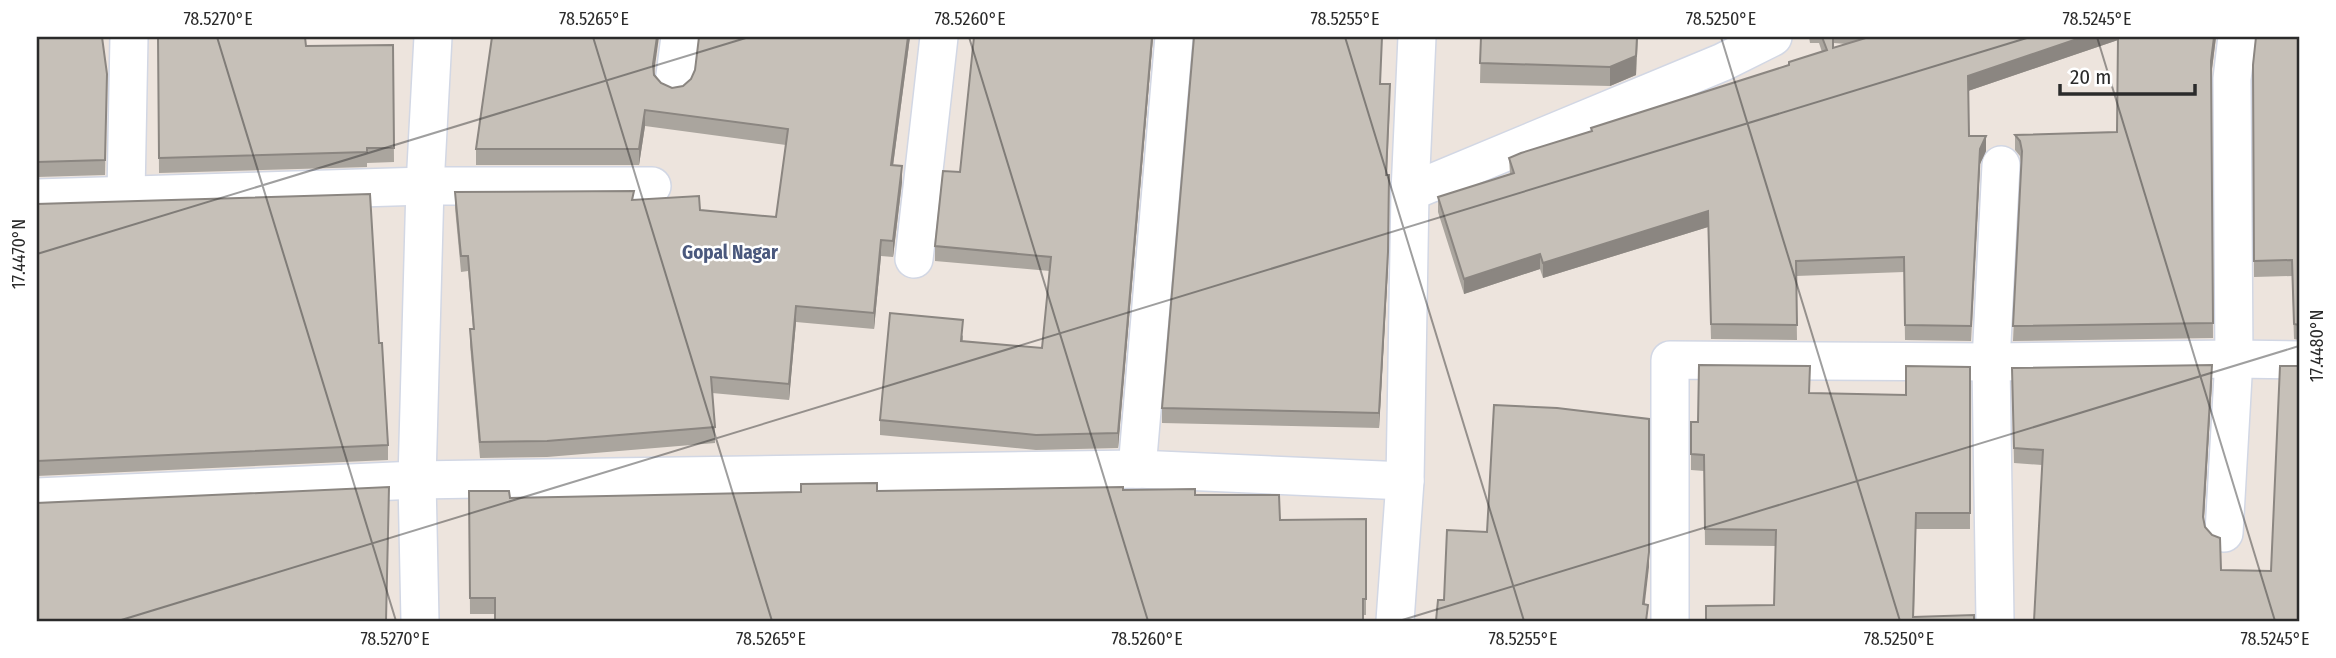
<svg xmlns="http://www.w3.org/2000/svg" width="2336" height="658" font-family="'Fira Sans Condensed',sans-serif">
<rect width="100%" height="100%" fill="#ede4dd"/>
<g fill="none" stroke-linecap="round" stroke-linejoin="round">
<defs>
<g id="minor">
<path d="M 674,83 L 680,37"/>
<path d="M 1410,192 L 1723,62 L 1773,37"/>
<path d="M 126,194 L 129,37"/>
<path d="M 37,198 L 425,186 L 652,186"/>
<path d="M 914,259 L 939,37"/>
<path d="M 1137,469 L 1174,37"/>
<path d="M 37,497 L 417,480 L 1137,469 L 1405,481"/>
<path d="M 2224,533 L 2234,359 L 2232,79 L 2237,37"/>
<path d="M 420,621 L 417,480 L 425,186 L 433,37"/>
<path d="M 1395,621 L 1405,481 L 1410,192 L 1417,37"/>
<path d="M 1670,621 L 1670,360 L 1991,362 L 2234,359 L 2299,360"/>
<path d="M 1995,621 L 1991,362 L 2001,165"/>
</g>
</defs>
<use href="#minor" stroke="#d2d7e4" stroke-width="40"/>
<use href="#minor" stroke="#fff" stroke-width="37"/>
</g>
<g fill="#aaa59e" fill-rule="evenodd">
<path d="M 37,37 L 107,74 L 105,175 L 37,177 Z"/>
<path d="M 158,37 L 306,46 L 393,45 L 394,162 L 367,163 L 367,167 L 159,173 Z"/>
<path d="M 699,37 L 910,37 L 893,165 L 902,182 L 893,257 L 881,256 L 874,329 L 796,322 L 789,400 L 712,393 L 715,427 L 715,443 L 547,457 L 480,458 L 470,345 L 470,329 L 473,329 L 468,271 L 461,272 L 455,208 L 455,192 L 634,199 L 700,210 L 776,217 L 786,145 L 645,126 L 639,165 L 476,165 L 476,149 L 654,73 L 661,83 L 672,88 L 683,86 L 691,79 L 695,70 Z"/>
<path d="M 1153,37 L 1118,448 L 1036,450 L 880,435 L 880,420 L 963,335 L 963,341 L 1042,348 L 1050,271 L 935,261 L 935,246 L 960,172 Z"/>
<path d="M 1194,37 L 1382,37 L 1380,84 L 1390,99 L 1387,175 L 1388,267 L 1379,428 L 1162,423 L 1162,408 Z"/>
<path d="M 1481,37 L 1680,37 L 1680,39 L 1638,38 L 1636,75 L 1610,86 L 1480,83 Z"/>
<path d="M 1809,37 L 2216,37 L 2211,76 L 2213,338 L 2013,341 L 2021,163 L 2020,156 L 2015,150 L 2015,135 L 2117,132 L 2118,40 L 1968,91 L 1969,136 L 1986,151 L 1980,164 L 1971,341 L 1905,340 L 1904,272 L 1796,276 L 1797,340 L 1711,339 L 1708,227 L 1543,278 L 1540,269 L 1464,294 L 1438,212 L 1438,197 L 1510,174 L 1509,158 L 1591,131 L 1591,128 L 1789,65 L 1822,52 L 1819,43 L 1810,43 ZM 1834,43 L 1846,44 L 1833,48 Z"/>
<path d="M 2299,37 L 2299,340 L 2294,339 L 2292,276 L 2254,277 L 2253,65 Z"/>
<path d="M 37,204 L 379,343 L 388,445 L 388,460 L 37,476 Z"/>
<path d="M 1699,365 L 1810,366 L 1810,393 L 1906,395 L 1906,366 L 1970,367 L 1970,529 L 1916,529 L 1914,617 L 1974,615 L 1974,621 L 1706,621 L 1706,606 L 1774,605 L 1776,546 L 1705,545 L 1704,471 L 1691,470 L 1691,422 L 1698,422 Z"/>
<path d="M 2012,368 L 2212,380 L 2204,520 L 2205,527 L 2221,570 L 2299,621 L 2042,465 L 2014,463 Z"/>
<path d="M 1123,490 L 1195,495 L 1280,520 L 1366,519 L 1366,615 L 470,614 L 469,491 L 510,498 L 877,491 Z"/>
</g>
<g fill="#8b8681">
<path d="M 657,37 L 659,37 L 653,80 L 653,64 Z"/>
<path d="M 908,37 L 910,37 L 891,181 L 891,165 Z"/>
<path d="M 1152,37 L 1153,37 L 1118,448 L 1118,433 Z"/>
<path d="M 1637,37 L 1636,75 L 1610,86 L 1610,67 Z"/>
<path d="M 2083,37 L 2118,37 L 2118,40 L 1968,91 L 1968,76 Z"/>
<path d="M 2214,37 L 2216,37 L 2211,77 L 2211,61 Z"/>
<path d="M 645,110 L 645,126 L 639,165 L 639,149 Z"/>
<path d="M 1986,136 L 1986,151 L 1980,164 L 1971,341 L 1980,149 Z"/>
<path d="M 902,166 L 902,182 L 893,257 L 893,241 Z"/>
<path d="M 1389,175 L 1388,267 L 1379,428 L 1379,413 Z"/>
<path d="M 1708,211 L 1708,227 L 1543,278 L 1543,263 Z"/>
<path d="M 881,240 L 881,256 L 874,329 L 874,313 Z"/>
<path d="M 1540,254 L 1540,269 L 1464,294 L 1464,279 Z"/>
<path d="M 796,306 L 796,322 L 789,400 L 789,384 Z"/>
<path d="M 2212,365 L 2212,380 L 2203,532 L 2203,517 Z"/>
<path d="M 1649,552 L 1649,567 L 1643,619 L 1643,604 Z"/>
</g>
<g fill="#c6c0b8" stroke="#8b8681" stroke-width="2">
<path d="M 37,37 L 102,37 L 107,74 L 105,160 L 37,162 Z"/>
<path d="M 158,37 L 305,37 L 306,46 L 393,45 L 394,148 L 367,148 L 367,152 L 159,158 Z"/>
<path d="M 492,37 L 657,37 L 653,64 L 654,75 L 661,83 L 672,88 L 683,86 L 691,79 L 695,70 L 699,37 L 908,37 L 891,165 L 902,166 L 893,241 L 881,240 L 874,313 L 796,306 L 789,384 L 711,377 L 715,427 L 547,441 L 480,442 L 470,329 L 474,329 L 468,256 L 461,256 L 455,192 L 634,191 L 632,200 L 699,196 L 700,210 L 776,217 L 788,129 L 645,110 L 639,149 L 476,149 Z"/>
<path d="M 974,37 L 1152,37 L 1118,433 L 1036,435 L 880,420 L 890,313 L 963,320 L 961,341 L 1042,348 L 1051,257 L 935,246 L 943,171 L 960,172 Z"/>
<path d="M 1194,37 L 1382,37 L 1380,84 L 1390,84 L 1386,175 L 1389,175 L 1388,252 L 1379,413 L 1162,408 Z"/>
<path d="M 1481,37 L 1637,37 L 1636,56 L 1610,67 L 1480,63 Z"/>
<path d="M 1822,37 L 1833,37 L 1833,48 L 1869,37 L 2083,37 L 1968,76 L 1969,136 L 1986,136 L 1980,149 L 1971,326 L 1905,325 L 1904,257 L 1796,261 L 1797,325 L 1711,324 L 1708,211 L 1543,263 L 1540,254 L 1464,279 L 1438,197 L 1514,173 L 1509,158 L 1521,153 L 1592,131 L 1591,128 L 1789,65 L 1789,62 L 1827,50 Z"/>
<path d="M 2118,37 L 2214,37 L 2211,61 L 2213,323 L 2013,326 L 2022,151 L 2020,141 L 2015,135 L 2117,132 Z"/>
<path d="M 2256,37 L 2299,37 L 2299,325 L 2294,324 L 2292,260 L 2254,261 L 2253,65 Z"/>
<path d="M 370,194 L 379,343 L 382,343 L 388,445 L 37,461 L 37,204 Z"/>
<path d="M 1699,365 L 1810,366 L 1809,393 L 1906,395 L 1906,366 L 1970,367 L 1970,513 L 1916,513 L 1913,617 L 1974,615 L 1974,621 L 1706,621 L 1706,606 L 1774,605 L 1776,530 L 1705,529 L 1704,455 L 1691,454 L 1691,422 L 1698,422 Z"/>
<path d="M 2212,365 L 2203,517 L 2205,527 L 2212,535 L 2220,538 L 2221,570 L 2271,571 L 2280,366 L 2299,366 L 2299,621 L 2034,621 L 2043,450 L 2014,448 L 2012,368 Z"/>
<path d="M 1494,405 L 1557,408 L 1649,419 L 1649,552 L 1643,604 L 1648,605 L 1646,621 L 1436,621 L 1438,600 L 1444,600 L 1447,530 L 1487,532 Z"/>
<path d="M 877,483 L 877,491 L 1123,487 L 1123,490 L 1195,489 L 1195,495 L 1279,495 L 1280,520 L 1366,519 L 1366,599 L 1363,599 L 1363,621 L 495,621 L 495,598 L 470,598 L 469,491 L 509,491 L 510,498 L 801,492 L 801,484 Z"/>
<path d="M 389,487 L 386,621 L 37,621 L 37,503 Z"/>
</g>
<path fill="none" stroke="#2b2b2b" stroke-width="2" stroke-opacity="0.45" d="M 217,37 L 396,621M 593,37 L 772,621M 969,37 L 1148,621M 1345,37 L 1524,621M 1721,37 L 1900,621M 2097,37 L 2275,621M 37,254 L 749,37M 118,621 L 2030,37M 1399,621 L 2299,346"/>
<g text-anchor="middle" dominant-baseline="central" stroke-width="5" stroke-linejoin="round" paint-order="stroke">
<g font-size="19" font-weight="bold" fill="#4a587d" stroke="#fff">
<text x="730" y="252">Gopal Nagar</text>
</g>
</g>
<rect width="2336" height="658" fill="none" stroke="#ffffff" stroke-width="77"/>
<path d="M2060 84v10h135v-10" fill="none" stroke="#2b2b2b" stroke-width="3.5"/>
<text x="2070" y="84" font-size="21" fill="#2b2b2b" stroke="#ffffff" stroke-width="5" paint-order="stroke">20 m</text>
<rect x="38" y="38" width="2260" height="582" fill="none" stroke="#2b2b2b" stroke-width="2.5"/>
<g font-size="18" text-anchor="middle" fill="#2b2b2b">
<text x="218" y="25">78.5270°E</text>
<text x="594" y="25">78.5265°E</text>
<text x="970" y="25">78.5260°E</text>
<text x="1345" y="25">78.5255°E</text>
<text x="1721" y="25">78.5250°E</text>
<text x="2097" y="25">78.5245°E</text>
<text transform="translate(19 254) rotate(-90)" y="6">17.4470°N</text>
<text transform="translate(2317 346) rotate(-90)" y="6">17.4480°N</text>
<text x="395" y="645">78.5270°E</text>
<text x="771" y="645">78.5265°E</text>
<text x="1147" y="645">78.5260°E</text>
<text x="1523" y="645">78.5255°E</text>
<text x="1899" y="645">78.5250°E</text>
<text x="2275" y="645">78.5245°E</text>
</g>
</svg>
